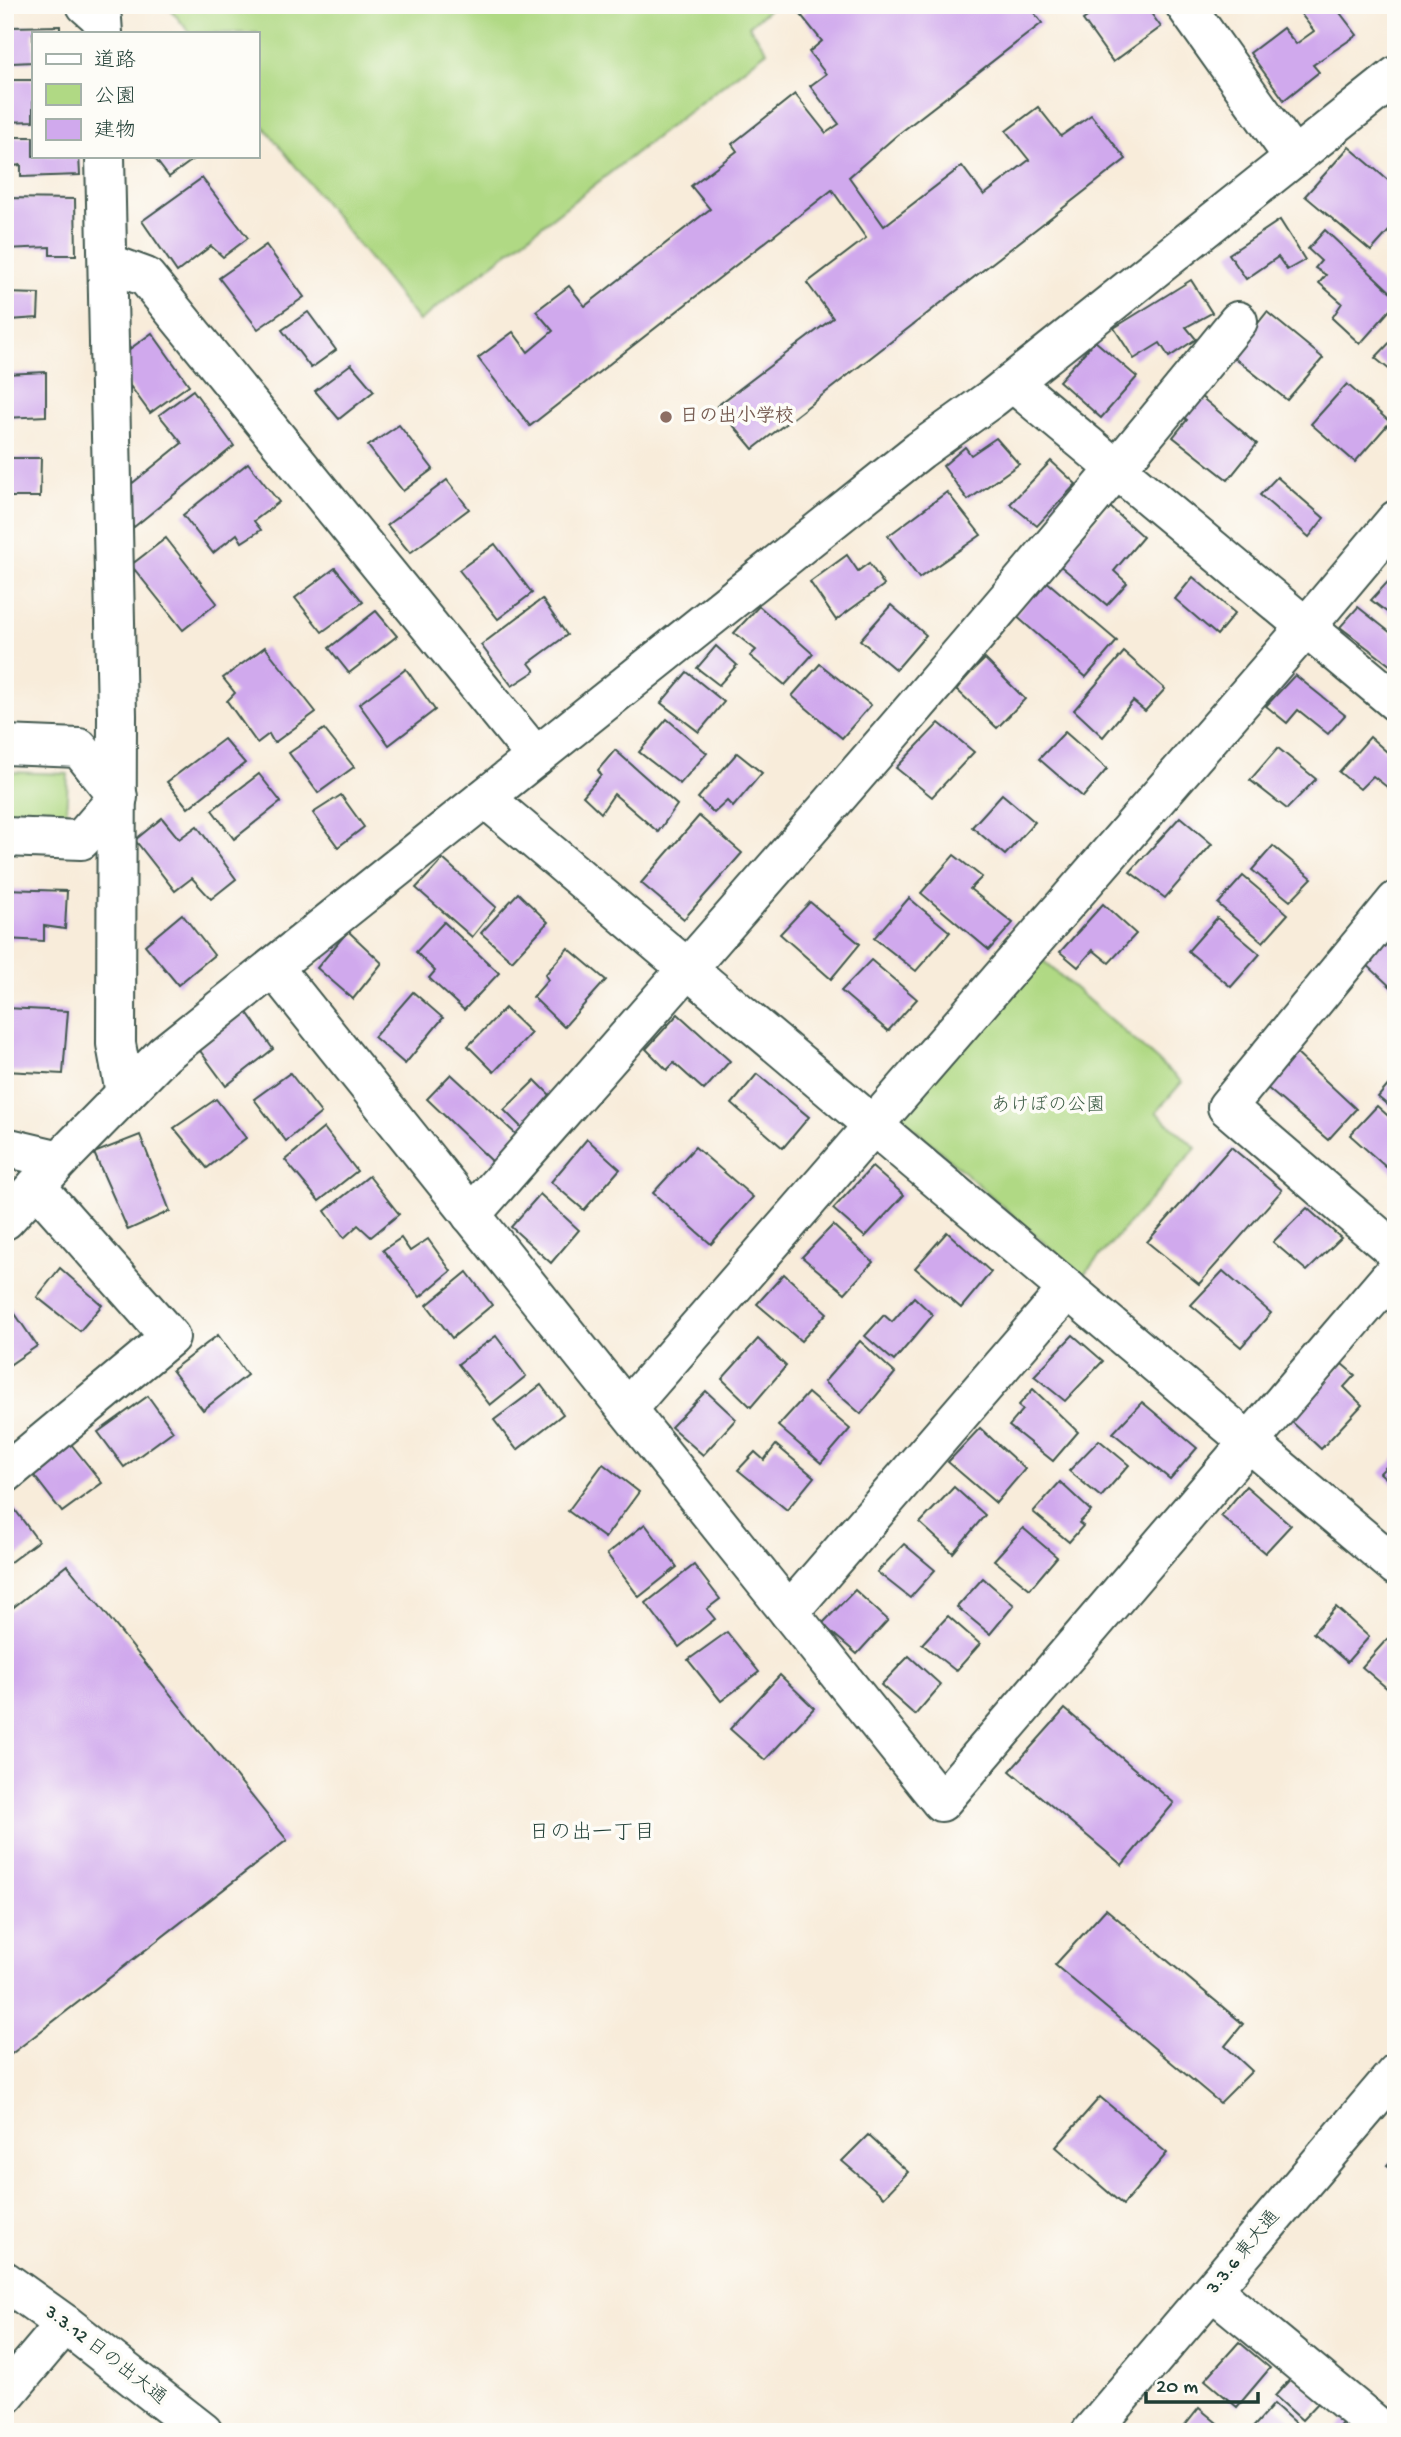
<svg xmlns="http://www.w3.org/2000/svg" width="1401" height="2437" font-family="'Gochi Hand','Klee One',sans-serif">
<rect width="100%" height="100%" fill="#fdfcf7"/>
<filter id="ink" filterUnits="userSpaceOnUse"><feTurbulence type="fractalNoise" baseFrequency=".0143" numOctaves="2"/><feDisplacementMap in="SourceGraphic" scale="14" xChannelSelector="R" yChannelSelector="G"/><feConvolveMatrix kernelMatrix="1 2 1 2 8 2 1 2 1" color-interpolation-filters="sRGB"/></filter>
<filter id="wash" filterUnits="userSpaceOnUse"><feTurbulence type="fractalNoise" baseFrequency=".00686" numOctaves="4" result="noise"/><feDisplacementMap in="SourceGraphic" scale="28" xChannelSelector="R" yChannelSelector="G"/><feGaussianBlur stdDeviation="1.57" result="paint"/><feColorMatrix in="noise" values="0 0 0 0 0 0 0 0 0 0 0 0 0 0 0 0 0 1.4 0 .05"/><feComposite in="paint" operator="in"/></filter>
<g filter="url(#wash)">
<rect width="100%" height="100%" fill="#f8ecda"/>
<g fill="#b0d984" stroke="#688b5c" stroke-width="2">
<path d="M 167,5 L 774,5 L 749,26 L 767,51 L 419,321 L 257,118 L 257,33 L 190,33 Z"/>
<path d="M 5,772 L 68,774 L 66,819 L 5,816 Z"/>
<path d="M 1039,957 L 1182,1082 L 1156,1112 L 1196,1148 L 1082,1276 L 899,1115 Z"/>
</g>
<g id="blocks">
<g fill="#d0a9ed">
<path d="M 814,5 L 1028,5 L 1042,23 L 896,136 L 849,177 L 884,226 L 962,166 L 984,195 L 1029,160 L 1006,131 L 1038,107 L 1061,136 L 1091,115 L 1126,159 L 753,449 L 717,406 L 833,318 L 807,283 L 866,238 L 832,190 L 530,426 L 478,358 L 513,332 L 528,352 L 553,331 L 536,311 L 569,286 L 585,306 L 710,209 L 691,186 L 737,151 L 732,144 L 795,94 L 826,133 L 839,124 L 810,86 L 826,74 L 809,52 L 822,41 L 801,15 Z"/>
<path d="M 1104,5 L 1145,5 L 1161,27 L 1113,62 L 1083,20 Z"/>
<path d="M 1294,5 L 1334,5 L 1357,35 L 1313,65 L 1319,72 L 1284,100 L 1250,53 L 1283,28 L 1296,44 L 1314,31 Z"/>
<path d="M 60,26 L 60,33 L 33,33 L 33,62 L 12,63 L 10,27 Z"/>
<path d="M 5,80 L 33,80 L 33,121 L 5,122 Z"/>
<path d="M 6,137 L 33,137 L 33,156 L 79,156 L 80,175 L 21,177 L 21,165 L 6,167 Z"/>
<path d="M 1349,147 L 1396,187 L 1396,223 L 1371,251 L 1305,196 Z"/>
<path d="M 153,156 L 198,156 L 169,177 Z"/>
<path d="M 202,178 L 248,238 L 223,257 L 211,246 L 177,272 L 142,221 Z"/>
<path d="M 5,198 L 75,199 L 76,255 L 50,255 L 50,247 L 5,249 Z"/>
<path d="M 1280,220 L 1305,260 L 1287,270 L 1278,257 L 1246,279 L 1229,254 Z"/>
<path d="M 1325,230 L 1396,297 L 1396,303 L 1360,344 L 1332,318 L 1342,303 L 1319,283 L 1326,275 L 1315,268 L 1321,261 L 1308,249 Z"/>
<path d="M 266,245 L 304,297 L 258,329 L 219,278 Z"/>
<path d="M 1191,280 L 1212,313 L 1186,327 L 1196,339 L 1169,357 L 1160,343 L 1134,359 L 1114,328 Z"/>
<path d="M 5,293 L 39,294 L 38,318 L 10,320 L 9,333 L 5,333 Z"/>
<path d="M 308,312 L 336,350 L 311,368 L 282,330 Z"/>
<path d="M 1267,312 L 1323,358 L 1287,400 L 1232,356 Z"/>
<path d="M 152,333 L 189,385 L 150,413 L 128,383 L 127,351 Z"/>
<path d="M 1396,336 L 1396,375 L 1375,358 Z"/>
<path d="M 1095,341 L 1137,377 L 1101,418 L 1059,381 Z"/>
<path d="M 351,364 L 374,391 L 339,419 L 315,391 Z"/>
<path d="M 46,372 L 46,416 L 5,418 L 5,374 Z"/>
<path d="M 1347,384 L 1390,422 L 1355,462 L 1311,424 Z"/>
<path d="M 193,390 L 234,446 L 134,527 L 124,511 L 124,490 L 182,443 L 159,415 Z"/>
<path d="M 1199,395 L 1257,444 L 1228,480 L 1173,437 L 1187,420 L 1181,415 Z"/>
<path d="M 399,425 L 433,469 L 403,491 L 368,446 Z"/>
<path d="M 996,438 L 1019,464 L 968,500 L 943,466 L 965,447 L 971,455 Z"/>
<path d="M 5,458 L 41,458 L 40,497 L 5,497 Z"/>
<path d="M 1051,461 L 1076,484 L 1037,526 L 1010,504 Z"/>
<path d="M 248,463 L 279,502 L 254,521 L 261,530 L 242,542 L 237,534 L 213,553 L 183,515 Z"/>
<path d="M 1277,477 L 1324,518 L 1309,537 L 1260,495 Z"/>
<path d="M 447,480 L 469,509 L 410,553 L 387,525 Z"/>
<path d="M 947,492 L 981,535 L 919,578 L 888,536 Z"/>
<path d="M 1109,506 L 1143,537 L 1114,571 L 1127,583 L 1107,605 L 1058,564 Z"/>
<path d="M 166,538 L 217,603 L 183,630 L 131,565 Z"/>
<path d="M 495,544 L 532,593 L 498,619 L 459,570 Z"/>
<path d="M 847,555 L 858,571 L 869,563 L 884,585 L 836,620 L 810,582 Z"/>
<path d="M 335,568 L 363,602 L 322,632 L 295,598 Z"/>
<path d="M 1396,573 L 1396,619 L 1371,600 Z"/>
<path d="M 1193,577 L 1235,613 L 1217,635 L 1175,599 Z"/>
<path d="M 1045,580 L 1117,641 L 1086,677 L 1015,615 Z"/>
<path d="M 542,599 L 567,635 L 529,663 L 535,671 L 512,686 L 481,645 Z"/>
<path d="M 891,605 L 926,635 L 896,670 L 860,640 Z"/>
<path d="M 759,606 L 813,654 L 785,685 L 750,656 L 756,650 L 734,633 Z"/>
<path d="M 1358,607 L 1396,637 L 1395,669 L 1340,627 Z"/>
<path d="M 376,611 L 397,636 L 349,673 L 329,648 Z"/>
<path d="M 716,646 L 737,665 L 719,685 L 697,668 Z"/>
<path d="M 265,647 L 316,712 L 274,743 L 269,734 L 257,743 L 227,701 L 235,693 L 223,678 Z"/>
<path d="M 1124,652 L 1165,689 L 1145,711 L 1133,701 L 1103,737 L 1074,710 Z"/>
<path d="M 985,659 L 1025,699 L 997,728 L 955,688 Z"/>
<path d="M 820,664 L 871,705 L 842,738 L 792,696 Z"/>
<path d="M 406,669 L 435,710 L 389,745 L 359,704 Z"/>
<path d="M 687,672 L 724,702 L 699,732 L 661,703 Z"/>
<path d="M 1295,675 L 1345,715 L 1328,734 L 1298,710 L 1287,723 L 1266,706 Z"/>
<path d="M 667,719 L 707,753 L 680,784 L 639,752 Z"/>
<path d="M 939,723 L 974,752 L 932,797 L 896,768 Z"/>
<path d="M 324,729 L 354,767 L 318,793 L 289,753 Z"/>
<path d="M 1065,732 L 1107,769 L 1083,797 L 1039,759 Z"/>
<path d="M 1370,737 L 1396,760 L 1396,794 L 1373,776 L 1360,789 L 1339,772 Z"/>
<path d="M 224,739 L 245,763 L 188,808 L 167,782 Z"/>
<path d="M 1278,748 L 1316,779 L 1287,809 L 1250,780 Z"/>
<path d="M 615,750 L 677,805 L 658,832 L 614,794 L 601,813 L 583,796 L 601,775 L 598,770 Z"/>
<path d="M 737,753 L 762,773 L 733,807 L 727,801 L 714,813 L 698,798 Z"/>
<path d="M 259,774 L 281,802 L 234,839 L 212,810 Z"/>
<path d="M 1002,794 L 1035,822 L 1005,855 L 972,827 Z"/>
<path d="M 341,795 L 364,827 L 338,847 L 313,813 Z"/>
<path d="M 699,816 L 742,853 L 684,919 L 641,883 Z"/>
<path d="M 1180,817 L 1212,844 L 1165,898 L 1130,872 Z"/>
<path d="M 162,818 L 179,839 L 197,826 L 236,879 L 211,899 L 192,878 L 175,891 L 135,840 Z"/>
<path d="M 1273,846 L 1312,878 L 1290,901 L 1252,870 Z"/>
<path d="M 954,855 L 982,877 L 970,889 L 1013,923 L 989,950 L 921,893 Z"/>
<path d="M 443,859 L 496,907 L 472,937 L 416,888 Z"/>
<path d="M 1243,876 L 1288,914 L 1263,942 L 1218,904 Z"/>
<path d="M 5,889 L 67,891 L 65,929 L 44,926 L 44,941 L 5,939 Z"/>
<path d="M 518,893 L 548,922 L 512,961 L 481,933 Z"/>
<path d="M 909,898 L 950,932 L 916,971 L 874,938 Z"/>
<path d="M 810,902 L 860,944 L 831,979 L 780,934 Z"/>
<path d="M 1103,904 L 1136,934 L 1109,963 L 1093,950 L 1078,967 L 1060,952 Z"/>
<path d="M 182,914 L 214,955 L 178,985 L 145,945 Z"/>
<path d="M 1217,918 L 1260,954 L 1231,987 L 1188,951 Z"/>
<path d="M 444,922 L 499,973 L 464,1010 L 429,978 L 435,971 L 416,952 Z"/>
<path d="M 1396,924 L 1396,992 L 1363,961 Z"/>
<path d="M 348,931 L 382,963 L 353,999 L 317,968 Z"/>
<path d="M 568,948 L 606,980 L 564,1027 L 533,997 L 548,980 L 545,975 Z"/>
<path d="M 871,960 L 917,999 L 888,1031 L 841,991 Z"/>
<path d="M 413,992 L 443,1018 L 405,1064 L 374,1037 Z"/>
<path d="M 5,1008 L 68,1011 L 63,1074 L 5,1071 Z"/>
<path d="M 505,1008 L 531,1033 L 494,1072 L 468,1046 Z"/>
<path d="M 246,1011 L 273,1049 L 226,1086 L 198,1048 Z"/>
<path d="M 678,1014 L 730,1061 L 704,1090 L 674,1063 L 667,1070 L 646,1049 Z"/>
<path d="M 1296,1053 L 1356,1109 L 1328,1140 L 1265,1086 Z"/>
<path d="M 290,1073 L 321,1113 L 286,1141 L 254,1099 Z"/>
<path d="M 451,1074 L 519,1137 L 494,1163 L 427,1099 Z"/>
<path d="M 757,1074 L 809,1117 L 783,1148 L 732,1104 Z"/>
<path d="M 1396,1076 L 1396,1112 L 1378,1097 Z"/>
<path d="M 535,1080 L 555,1100 L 525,1131 L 504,1110 Z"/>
<path d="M 216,1099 L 246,1138 L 207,1168 L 174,1128 Z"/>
<path d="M 1377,1106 L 1396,1123 L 1396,1176 L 1350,1135 Z"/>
<path d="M 324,1128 L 357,1171 L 319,1201 L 285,1160 Z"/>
<path d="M 140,1135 L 170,1211 L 128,1230 L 94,1153 Z"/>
<path d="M 587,1139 L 620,1169 L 584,1210 L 551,1182 Z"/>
<path d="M 695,1147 L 753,1197 L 711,1244 L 653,1193 Z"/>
<path d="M 1231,1147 L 1282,1190 L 1199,1284 L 1147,1242 Z"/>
<path d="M 872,1167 L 904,1195 L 865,1237 L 833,1209 Z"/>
<path d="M 369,1176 L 399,1214 L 371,1237 L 358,1225 L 344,1238 L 325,1211 Z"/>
<path d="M 540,1194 L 579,1230 L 551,1263 L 511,1227 Z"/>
<path d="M 1307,1208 L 1341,1238 L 1307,1271 L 1273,1242 Z"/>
<path d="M 833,1225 L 873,1262 L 845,1293 L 802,1257 Z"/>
<path d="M 947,1232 L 991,1272 L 961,1308 L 915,1268 Z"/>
<path d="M 401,1238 L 410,1251 L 428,1239 L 451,1271 L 420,1297 L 383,1250 Z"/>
<path d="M 60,1268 L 102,1305 L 80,1331 L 37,1297 Z"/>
<path d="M 1223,1271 L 1271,1313 L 1241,1347 L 1191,1305 Z"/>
<path d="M 467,1272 L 492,1305 L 452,1338 L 427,1305 Z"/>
<path d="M 784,1274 L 827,1313 L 801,1341 L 757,1304 Z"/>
<path d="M 914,1297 L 933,1315 L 894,1361 L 865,1336 L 884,1315 L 892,1322 Z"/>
<path d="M 5,1299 L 37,1346 L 5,1368 Z"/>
<path d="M 218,1335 L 247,1375 L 203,1410 L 172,1370 Z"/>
<path d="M 1073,1335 L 1103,1361 L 1065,1401 L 1034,1376 Z"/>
<path d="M 496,1336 L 526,1376 L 490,1405 L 458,1364 Z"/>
<path d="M 758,1339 L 786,1366 L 751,1407 L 722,1379 Z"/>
<path d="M 860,1341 L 895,1373 L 861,1414 L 824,1382 Z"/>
<path d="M 1342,1364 L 1355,1375 L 1344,1387 L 1362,1405 L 1321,1449 L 1291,1421 Z"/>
<path d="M 541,1385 L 563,1414 L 517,1450 L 494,1420 Z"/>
<path d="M 1033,1389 L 1078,1432 L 1053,1461 L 1009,1426 L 1023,1410 L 1018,1406 Z"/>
<path d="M 706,1391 L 736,1419 L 703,1455 L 671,1427 Z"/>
<path d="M 808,1393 L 850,1429 L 821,1463 L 778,1426 Z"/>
<path d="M 148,1396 L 173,1431 L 124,1467 L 98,1432 Z"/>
<path d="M 1142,1402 L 1197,1448 L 1170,1479 L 1113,1433 Z"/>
<path d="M 980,1428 L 1025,1469 L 996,1503 L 948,1462 Z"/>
<path d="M 1099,1440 L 1129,1465 L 1101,1497 L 1069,1471 Z"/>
<path d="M 71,1444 L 102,1483 L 62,1512 L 32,1473 Z"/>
<path d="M 776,1445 L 814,1477 L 787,1510 L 738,1470 L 755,1452 L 764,1460 Z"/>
<path d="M 1396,1457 L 1396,1487 L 1380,1473 Z"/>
<path d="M 603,1464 L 639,1492 L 605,1538 L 568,1511 Z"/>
<path d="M 1060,1482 L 1091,1511 L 1079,1523 L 1083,1526 L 1069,1542 L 1033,1512 Z"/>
<path d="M 1246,1486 L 1291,1525 L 1265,1553 L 1221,1516 Z"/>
<path d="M 954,1487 L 985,1515 L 953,1553 L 920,1523 Z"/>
<path d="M 8,1500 L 38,1541 L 5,1566 L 5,1502 Z"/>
<path d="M 645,1524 L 677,1567 L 639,1597 L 607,1554 Z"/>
<path d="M 1023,1528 L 1057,1557 L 1030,1589 L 994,1560 Z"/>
<path d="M 904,1544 L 935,1570 L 910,1598 L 877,1572 Z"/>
<path d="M 67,1565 L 287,1840 L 5,2059 L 5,1614 Z"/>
<path d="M 694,1565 L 720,1599 L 707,1609 L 715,1619 L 679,1647 L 646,1603 Z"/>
<path d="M 983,1578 L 1014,1605 L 990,1634 L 957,1607 Z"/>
<path d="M 855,1590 L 888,1620 L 857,1654 L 822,1624 Z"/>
<path d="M 1336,1607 L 1369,1637 L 1347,1662 L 1313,1633 Z"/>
<path d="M 948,1616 L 980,1644 L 956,1671 L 922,1644 Z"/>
<path d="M 727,1632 L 759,1672 L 721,1701 L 688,1660 Z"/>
<path d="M 1387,1639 L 1396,1647 L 1396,1696 L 1362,1667 Z"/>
<path d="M 909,1656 L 941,1685 L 915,1715 L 881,1685 Z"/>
<path d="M 780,1675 L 814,1708 L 765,1760 L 730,1729 Z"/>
<path d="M 1065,1709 L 1174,1803 L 1122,1865 L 1010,1771 Z"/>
<path d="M 1106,1909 L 1243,2024 L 1225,2046 L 1252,2071 L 1220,2103 L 1055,1965 Z"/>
<path d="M 1100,2097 L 1167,2153 L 1123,2205 L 1056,2147 Z"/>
<path d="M 868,2135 L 908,2172 L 884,2197 L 842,2161 Z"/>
<path d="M 1396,2155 L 1396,2172 L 1387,2165 Z"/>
<path d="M 1239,2342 L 1270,2368 L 1237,2407 L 1205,2380 Z"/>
<path d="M 1293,2376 L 1320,2401 L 1302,2420 L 1275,2396 Z"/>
<path d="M 1274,2404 L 1305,2432 L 1249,2432 Z"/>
<path d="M 1199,2408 L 1228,2432 L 1180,2432 Z"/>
<path d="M 1346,2419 L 1360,2432 L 1334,2432 Z"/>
</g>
</g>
</g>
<g filter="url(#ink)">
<use href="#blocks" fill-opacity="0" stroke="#40574d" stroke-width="2"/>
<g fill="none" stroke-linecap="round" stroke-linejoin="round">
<defs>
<g id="street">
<path d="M 86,5 L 102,19 L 103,33"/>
<path d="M 1185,5 L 1294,158"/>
<path d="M 105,156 L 117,715 L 116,1044 L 125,1093"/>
<path d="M 108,263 L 146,277 L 536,757"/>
<path d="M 1012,382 L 1396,702"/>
<path d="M 485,798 L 1396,1566"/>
<path d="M 1396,901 L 1227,1107 L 1396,1252"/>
<path d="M 273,967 L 941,1802 L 1396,1270"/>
<path d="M 5,1147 L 60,1160"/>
<path d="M 471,1215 C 730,920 991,626 1238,321"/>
<path d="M 627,1409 L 1306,627 L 1396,520"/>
<path d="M 5,1474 L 170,1337 L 36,1186"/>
<path d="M 789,1612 L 1068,1289"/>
<path d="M 1212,2290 L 1384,2432"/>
<path d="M 5,2395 L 65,2324"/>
</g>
<g id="secondary">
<path d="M 5,745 L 79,748 L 118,797 L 81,840 L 5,837"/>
<path d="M 5,1220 L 60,1160 L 164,1054 L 920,450 L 991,399 L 1396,76"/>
<path d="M 5,2281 L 65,2324 L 203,2432"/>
<path d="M 1091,2432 L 1396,2073"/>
</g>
</defs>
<use href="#street" stroke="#40574d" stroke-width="42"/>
<use href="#secondary" stroke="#40574d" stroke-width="42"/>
<use href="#street" stroke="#fff" stroke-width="38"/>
<use href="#secondary" stroke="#fff" stroke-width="38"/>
</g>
</g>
<circle fill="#8d6e63" stroke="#fdfcf7" stroke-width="2.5" cx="666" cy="417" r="7"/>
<g text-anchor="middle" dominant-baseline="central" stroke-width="7" stroke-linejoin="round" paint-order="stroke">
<g font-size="19" font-weight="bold" fill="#785e54" stroke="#fdfcf7" text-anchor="start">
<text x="680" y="417">日の出小学校</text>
</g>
<g font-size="19" fill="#3c5c44" stroke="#fdfcf7">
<text x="1048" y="1106">あけぼの公園</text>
</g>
<g font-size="19" fill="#1f3d34" stroke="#fdfcf7">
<text transform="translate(1244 2253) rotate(-50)">3.3.6 東大通</text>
<text transform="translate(105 2356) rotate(38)">3.3.12 日の出大通</text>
</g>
<g font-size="21" fill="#1f3d34" stroke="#fdfcf7">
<text x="592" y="1834">日の出一丁目</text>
</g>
</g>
<rect width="1401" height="2437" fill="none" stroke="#fdfcf7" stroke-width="28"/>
<rect x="32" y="32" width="228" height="126" fill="#fdfcf7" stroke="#a4b0a9" stroke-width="2"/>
<rect x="46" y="54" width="35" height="10" fill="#ffffff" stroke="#a4b0a9" stroke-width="2"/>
<text x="94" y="66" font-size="21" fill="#1f3d34">道路</text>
<rect x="46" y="84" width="35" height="21" fill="#b0d984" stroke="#a4b0a9" stroke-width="2"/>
<text x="94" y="102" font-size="21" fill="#1f3d34">公園</text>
<rect x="46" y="119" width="35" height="21" fill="#d0a9ed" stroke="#a4b0a9" stroke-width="2"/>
<text x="94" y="136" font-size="21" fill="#1f3d34">建物</text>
<path d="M1146 2392v10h112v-10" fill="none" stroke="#1f3d34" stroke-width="3.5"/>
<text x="1156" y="2392" font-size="21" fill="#1f3d34" stroke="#fdfcf7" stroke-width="5" paint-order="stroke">20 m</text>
</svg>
